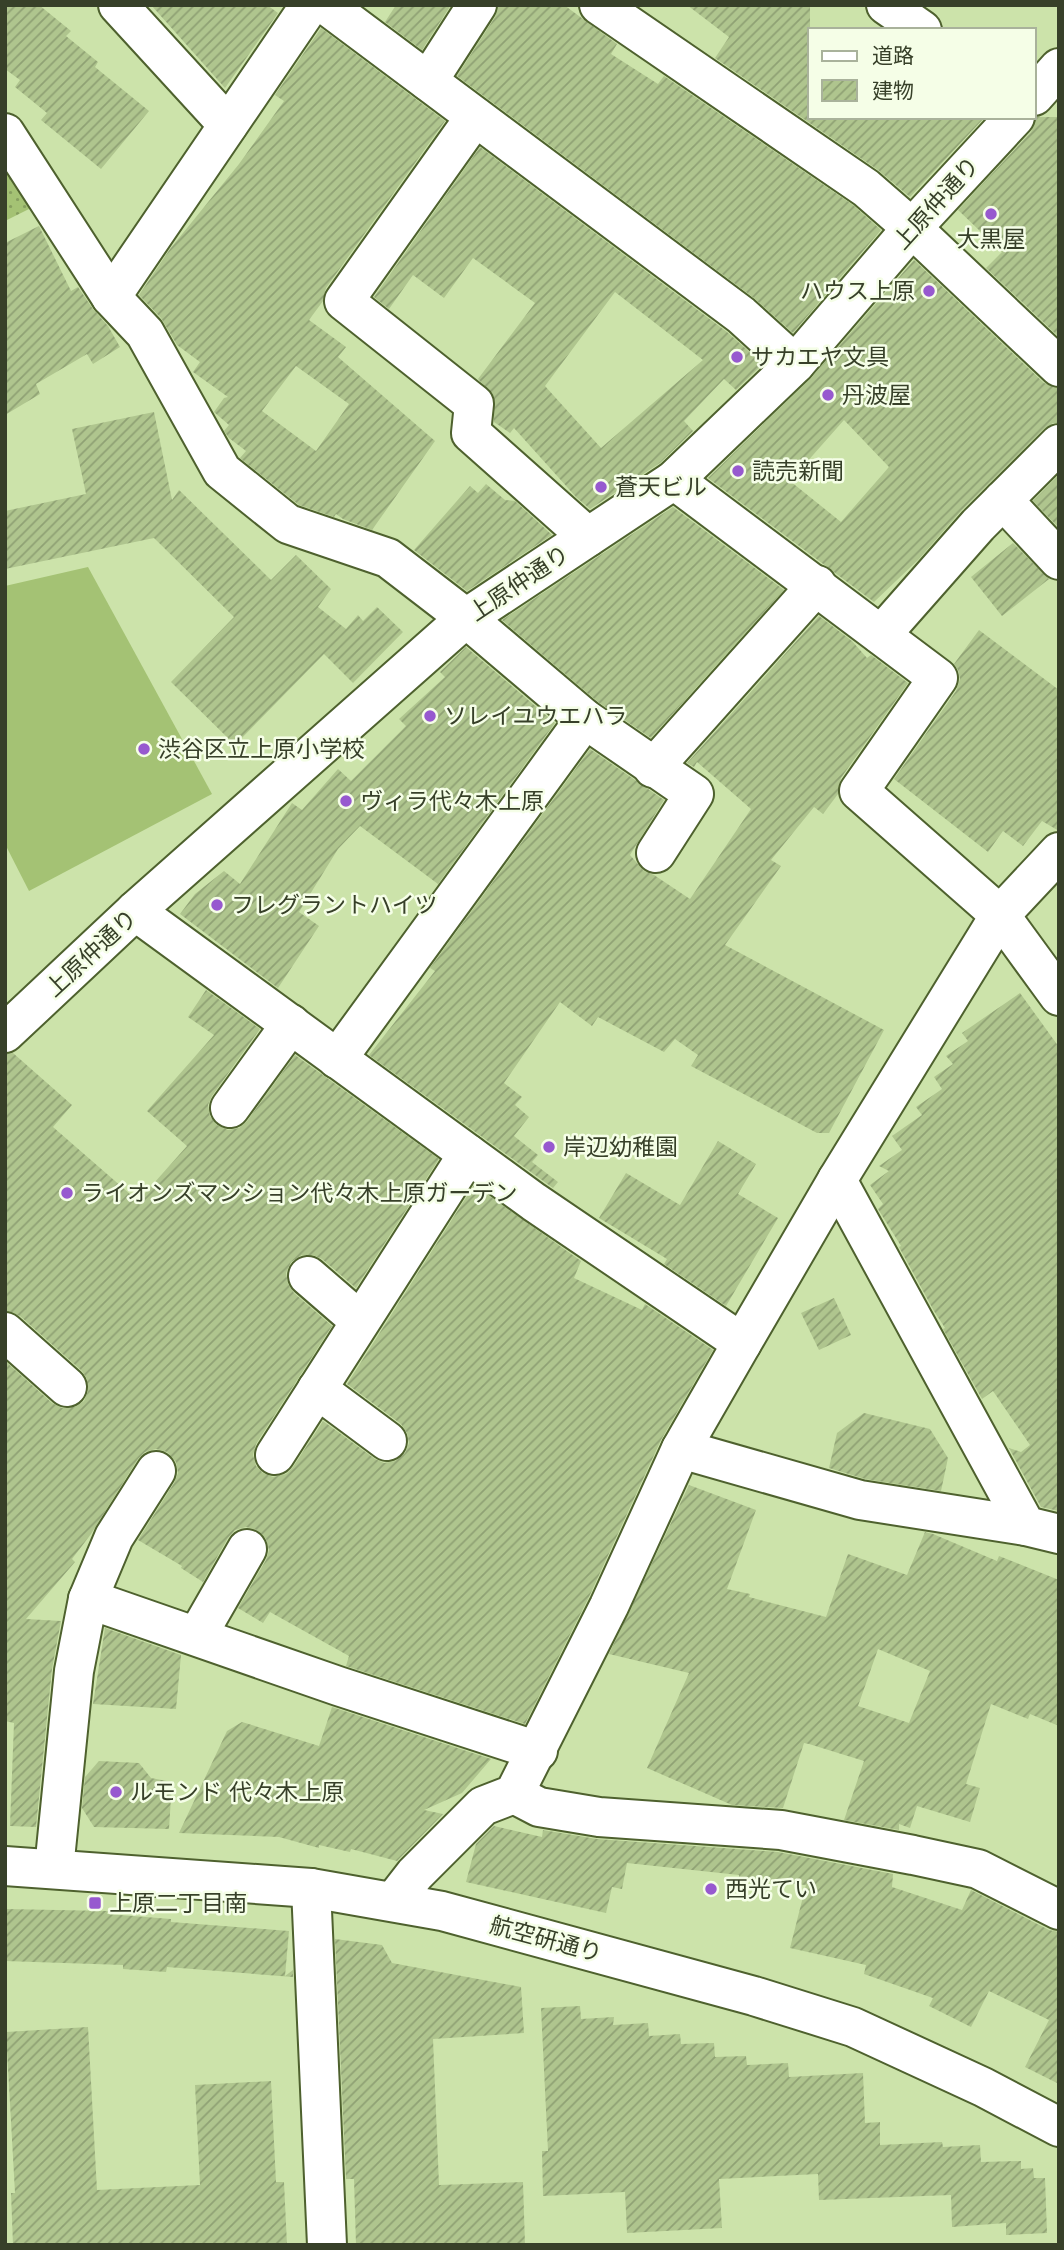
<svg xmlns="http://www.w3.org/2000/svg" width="1064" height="2250" font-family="'DejaVu Sans','Noto Sans JP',sans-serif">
<defs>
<pattern id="park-dots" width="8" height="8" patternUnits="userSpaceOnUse" patternTransform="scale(1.75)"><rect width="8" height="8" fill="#a4c274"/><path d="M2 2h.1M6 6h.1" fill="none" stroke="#869f5f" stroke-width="1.8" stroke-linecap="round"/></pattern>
<pattern id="building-hatch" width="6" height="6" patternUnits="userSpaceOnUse" patternTransform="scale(1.75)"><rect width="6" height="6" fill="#afc58e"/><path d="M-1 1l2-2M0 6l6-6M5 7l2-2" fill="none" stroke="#8fa174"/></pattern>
</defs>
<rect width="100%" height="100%" fill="#cce3aa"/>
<path fill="#a4c274" d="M 88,567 L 212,794 L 29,891 L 5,844 L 5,586 Z"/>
<path fill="url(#park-dots)" d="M 5,157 L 37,205 L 5,221 Z"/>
<g fill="url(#building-hatch)" fill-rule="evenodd">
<path d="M 5,5 L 39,5 L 71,31 L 66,36 L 98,62 L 95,67 L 149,111 L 101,169 L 41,120 L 47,113 L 15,87 L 20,80 L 5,69 Z"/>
<path d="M 151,5 L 267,5 L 278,13 L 225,88 Z"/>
<path d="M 396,5 L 451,5 L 422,50 L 385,22 Z"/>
<path d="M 499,5 L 564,5 L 617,44 L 611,54 L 658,84 L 664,76 L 853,205 L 881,230 L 793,333 L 754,298 L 457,76 L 495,17 Z"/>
<path d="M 687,5 L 810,5 L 810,117 L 985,117 L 910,197 L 878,170 L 715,58 L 729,37 Z"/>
<path d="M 321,28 L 445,121 L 326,288 L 323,301 L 309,320 L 346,347 L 338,357 L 435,441 L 372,530 L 343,519 L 336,514 L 334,517 L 299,505 L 240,458 L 246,451 L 229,438 L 224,431 L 229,425 L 214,412 L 224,398 L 228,397 L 193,372 L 200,362 L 177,345 L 161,318 L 139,295 L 170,249 L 239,164 L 284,101 L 275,95 ZM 296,366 L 349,404 L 316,451 L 262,411 Z"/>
<path d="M 1036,117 L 1059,117 L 1059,337 L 986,268 L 1002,252 L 958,210 L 1031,132 Z"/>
<path d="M 480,147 L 727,332 L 763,364 L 736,390 L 724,379 L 684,421 L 693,431 L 660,463 L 590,509 L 576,497 L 514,428 L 510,433 L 494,422 L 494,396 L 478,379 L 535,303 L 473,258 L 444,298 L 413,275 L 389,309 L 374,297 ZM 615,292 L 703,360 L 601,448 L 545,386 Z"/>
<path d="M 39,226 L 71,291 L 78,287 L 93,309 L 108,326 L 120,347 L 93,364 L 87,354 L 36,384 L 40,394 L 5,415 L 5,243 Z"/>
<path d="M 914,260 L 1044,383 L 1059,388 L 1059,423 L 1053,423 L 1044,429 L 962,510 L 919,559 L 874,602 L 708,478 L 811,378 ZM 844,420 L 889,467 L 841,522 L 790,481 Z"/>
<path d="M 154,412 L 172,500 L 179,490 L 271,580 L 296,555 L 331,589 L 318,607 L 346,629 L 358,615 L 363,621 L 377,607 L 403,632 L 353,683 L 324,654 L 235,745 L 171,682 L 234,617 L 154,538 L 5,569 L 5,511 L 86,494 L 72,429 Z"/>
<path d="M 1059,475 L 1059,528 L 1033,501 Z"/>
<path d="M 486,484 L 505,500 L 515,501 L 552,535 L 467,591 L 414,550 L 470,486 L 478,493 Z"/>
<path d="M 673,507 L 784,590 L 651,738 L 598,702 L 502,620 Z"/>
<path d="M 1013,543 L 1049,579 L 1002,616 L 971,577 Z"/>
<path d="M 819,616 L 852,641 L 867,658 L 871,655 L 908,683 L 841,778 L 838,794 L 823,814 L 814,807 L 771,860 L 781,866 L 725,945 L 884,1030 L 829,1133 L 817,1133 L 691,1066 L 698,1055 L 675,1039 L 664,1052 L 598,1017 L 592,1026 L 560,1002 L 504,1083 L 522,1097 L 515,1105 L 529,1117 L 514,1136 L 538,1155 L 532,1162 L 558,1182 L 553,1188 L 369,1055 L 435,971 L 430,968 L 590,749 L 664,800 L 630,855 L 644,871 L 654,875 L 690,899 L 751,809 L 697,762 L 694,767 L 687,763 Z"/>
<path d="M 979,630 L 1059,690 L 1059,831 L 1042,821 L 1023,846 L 1003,831 L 988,852 L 894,779 L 956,691 L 960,679 L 958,670 L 954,664 Z"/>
<path d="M 466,647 L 555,723 L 438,884 L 360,826 L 338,849 L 299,912 L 319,926 L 278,988 L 180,914 L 195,894 L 224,871 L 240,884 L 292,803 L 302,810 L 338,769 L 351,781 L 406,726 L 399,719 L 445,677 L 440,672 Z"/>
<path d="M 206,990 L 260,1029 L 212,1096 L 208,1105 L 210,1116 L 217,1125 L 228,1130 L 239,1128 L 247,1121 L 295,1055 L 439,1159 L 356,1288 L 322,1259 L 313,1255 L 302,1255 L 291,1262 L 286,1273 L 288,1284 L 294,1293 L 332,1326 L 256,1444 L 253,1455 L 256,1466 L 263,1473 L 273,1477 L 286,1474 L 293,1467 L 323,1421 L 375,1459 L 384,1463 L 395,1461 L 405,1453 L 409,1443 L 407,1433 L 401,1424 L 347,1384 L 474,1185 L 581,1261 L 574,1278 L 642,1310 L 645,1304 L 713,1350 L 661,1440 L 589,1597 L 525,1724 L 346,1666 L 349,1656 L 270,1612 L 263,1623 L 238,1608 L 266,1560 L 269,1550 L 266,1539 L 257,1530 L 246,1527 L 235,1530 L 228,1538 L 203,1582 L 181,1568 L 182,1566 L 138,1540 L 174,1483 L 178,1473 L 176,1462 L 167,1452 L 156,1449 L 145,1452 L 138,1459 L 91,1534 L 72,1559 L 75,1562 L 26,1619 L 61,1621 L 52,1669 L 36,1827 L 10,1826 L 14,1723 L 5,1721 L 5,1361 L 52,1403 L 62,1408 L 75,1407 L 84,1401 L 88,1391 L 87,1379 L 82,1371 L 20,1316 L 5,1311 L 5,1054 L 13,1053 L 72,1105 L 53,1127 L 138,1201 L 187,1146 L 147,1111 L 214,1035 L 188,1017 Z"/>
<path d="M 1020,993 L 1059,1047 L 1059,1511 L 1041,1507 L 1009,1448 L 1021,1452 L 1030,1445 L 993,1391 L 982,1399 L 943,1329 L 945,1328 L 934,1311 L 899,1247 L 901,1246 L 878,1209 L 883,1204 L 870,1185 L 889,1171 L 879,1166 L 902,1150 L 892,1136 L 922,1115 L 916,1107 L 942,1089 L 934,1077 L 953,1064 L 946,1056 L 968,1041 L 962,1033 Z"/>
<path d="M 718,1141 L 756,1164 L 738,1194 L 778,1218 L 726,1306 L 664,1264 L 667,1259 L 599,1218 L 626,1173 L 680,1205 Z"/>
<path d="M 834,1298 L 851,1335 L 819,1350 L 801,1313 Z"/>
<path d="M 864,1413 L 930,1429 L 948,1458 L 941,1491 L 865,1479 L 829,1468 L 837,1433 Z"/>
<path d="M 689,1485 L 756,1510 L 727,1589 L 750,1594 L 749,1597 L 826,1617 L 848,1554 L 907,1575 L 925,1532 L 933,1534 L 997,1561 L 999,1556 L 1059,1580 L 1059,1726 L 1030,1714 L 1028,1719 L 991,1704 L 966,1784 L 980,1788 L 970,1822 L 917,1806 L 910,1828 L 899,1824 L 899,1830 L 844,1820 L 864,1761 L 809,1744 L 804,1743 L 783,1808 L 732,1805 L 647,1768 L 689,1673 L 609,1654 ZM 878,1649 L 930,1671 L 909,1723 L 858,1706 Z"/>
<path d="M 105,1628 L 181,1655 L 176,1709 L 93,1704 Z"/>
<path d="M 332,1707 L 491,1759 L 462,1793 L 424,1810 L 443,1814 L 397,1861 L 351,1849 L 350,1852 L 319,1845 L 319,1848 L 279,1837 L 179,1833 L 227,1731 L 242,1722 L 319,1746 Z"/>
<path d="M 99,1761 L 139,1763 L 151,1778 L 172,1782 L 169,1829 L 94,1827 L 82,1808 L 85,1777 Z"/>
<path d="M 494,1826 L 542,1837 L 543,1830 L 597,1839 L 778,1852 L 893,1874 L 892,1887 L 962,1910 L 971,1890 L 1049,1930 L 1059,1932 L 1059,2084 L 1025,2067 L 1049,2020 L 989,1991 L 971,2027 L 929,2006 L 933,1998 L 864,1974 L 866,1965 L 790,1948 L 806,1885 L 739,1879 L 739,1875 L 627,1863 L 622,1889 L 612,1887 L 606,1913 L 466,1882 L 476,1844 Z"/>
<path d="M 5,1909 L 108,1911 L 107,1914 L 171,1919 L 171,1922 L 289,1931 L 285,1976 L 293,1970 L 293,1977 L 167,1967 L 166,1972 L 123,1969 L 123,1965 L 5,1961 Z"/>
<path d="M 335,1939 L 382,1945 L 392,1963 L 521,1987 L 524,2033 L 433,2039 L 439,2185 L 523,2182 L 525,2245 L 356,2245 L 354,2179 L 346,2179 Z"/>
<path d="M 580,2006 L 581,2019 L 614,2017 L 613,2025 L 648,2023 L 649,2036 L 680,2034 L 681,2044 L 714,2043 L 715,2057 L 746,2056 L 747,2065 L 788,2063 L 789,2077 L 863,2073 L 865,2123 L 880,2122 L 880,2145 L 942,2142 L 943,2147 L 980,2145 L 981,2162 L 1021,2161 L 1021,2169 L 1033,2168 L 1034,2178 L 1045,2178 L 1047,2233 L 1006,2235 L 1006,2223 L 952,2227 L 951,2195 L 819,2200 L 818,2174 L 719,2179 L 722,2228 L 627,2233 L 625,2192 L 543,2196 L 542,2151 L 548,2151 L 541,2008 Z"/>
<path d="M 88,2027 L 97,2190 L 200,2185 L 195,2085 L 271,2081 L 276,2182 L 284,2182 L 287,2245 L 13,2245 L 11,2193 L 15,2193 L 6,2032 Z"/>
</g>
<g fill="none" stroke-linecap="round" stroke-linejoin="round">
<defs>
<g id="minor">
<path d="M 118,5 L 228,125"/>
<path d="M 326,5 L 741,315 L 795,364"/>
<path d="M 599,5 L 866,188 L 912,228 L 1059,367"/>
<path d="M 886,5 L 922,30"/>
<path d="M 428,81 L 477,5"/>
<path d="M 1034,96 L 1059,68"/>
<path d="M 475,117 L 344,301 L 474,404 L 471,433 L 588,537"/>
<path d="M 5,133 L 111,297 L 145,333 L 222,471 L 288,524 L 388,558 L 466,618 L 585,719 L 694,794 L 656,853"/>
<path d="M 111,297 L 310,5"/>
<path d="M 674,480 L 938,678 L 859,791 L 1000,915 L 1059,996"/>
<path d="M 1003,500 L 1059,560"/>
<path d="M 881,635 L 978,525 L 1059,444"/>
<path d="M 653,768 L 817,585"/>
<path d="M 135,911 L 534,1202 L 742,1343"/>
<path d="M 5,1033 L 135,911 L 466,618 L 674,480 L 795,364 L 912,228 L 1015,117"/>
<path d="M 337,1059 L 585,719"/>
<path d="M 230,1108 L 291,1024"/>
<path d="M 837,1180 L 1026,1526 L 1059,1534"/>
<path d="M 308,1276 L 360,1321"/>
<path d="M 5,1332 L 67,1387"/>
<path d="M 317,1389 L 387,1441"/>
<path d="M 681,1449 L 860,1500 L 1026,1526"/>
<path d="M 275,1455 L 468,1154"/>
<path d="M 88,1599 L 338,1686 L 538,1751"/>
<path d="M 197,1636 L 247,1549"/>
<path d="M 514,1794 L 539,1807 L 599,1817 L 781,1830 L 913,1855 L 978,1869 L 1059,1910"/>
<path d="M 5,1866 L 311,1888 L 442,1911 L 754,1996 L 853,2027 L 983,2087 L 1059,2127"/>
<path d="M 54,1869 L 74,1671 L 88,1599 L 114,1537 L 156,1471"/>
<path d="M 311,1888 L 327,2245"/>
<path d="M 394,1901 L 415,1874 L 483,1806 L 514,1794 L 609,1606 L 681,1449 L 742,1343 L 837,1180 L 1000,915 L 1059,852"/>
</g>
</defs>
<use href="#minor" stroke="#4e612e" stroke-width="42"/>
<use href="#minor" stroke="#fff" stroke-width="38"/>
</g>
<g fill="#9759cf" stroke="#f5fee7" stroke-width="2.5">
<circle cx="991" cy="214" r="7"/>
<circle cx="929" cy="291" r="7"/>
<circle cx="737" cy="357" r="7"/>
<circle cx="828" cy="395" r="7"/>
<circle cx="738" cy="471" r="7"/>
<circle cx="601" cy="487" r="7"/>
<circle cx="430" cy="716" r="7"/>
<circle cx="144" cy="749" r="7"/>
<circle cx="346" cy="801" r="7"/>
<circle cx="217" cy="905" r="7"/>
<circle cx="549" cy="1147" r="7"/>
<circle cx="67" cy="1193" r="7"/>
<circle cx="116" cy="1792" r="7"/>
<circle cx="711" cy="1889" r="7"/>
<rect x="88" y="1896" width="14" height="14" rx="3.5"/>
</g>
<g text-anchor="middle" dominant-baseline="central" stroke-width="5" stroke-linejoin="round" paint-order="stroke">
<g font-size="23" fill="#374029" stroke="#f5fee7">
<text transform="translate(936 203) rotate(-48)">上原仲通り</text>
<text transform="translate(519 583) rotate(-34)">上原仲通り</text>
<text transform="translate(91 953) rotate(-43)">上原仲通り</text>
<text transform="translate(546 1939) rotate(15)">航空研通り</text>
</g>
<g font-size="23" fill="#374029" stroke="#f5fee7" text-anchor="start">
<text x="991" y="239" text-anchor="middle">大黒屋</text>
<text x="915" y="291" text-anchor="end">ハウス上原</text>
<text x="751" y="357">サカエヤ文具</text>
<text x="842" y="395">丹波屋</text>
<text x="752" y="471">読売新聞</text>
<text x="615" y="487">蒼天ビル</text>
<text x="444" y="716">ソレイユウエハラ</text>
<text x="158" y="749">渋谷区立上原小学校</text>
<text x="360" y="801">ヴィラ代々木上原</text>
<text x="231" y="905">フレグラントハイツ</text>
<text x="563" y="1147">岸辺幼稚園</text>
<text x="81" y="1193">ライオンズマンション代々木上原ガーデン</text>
<text x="130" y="1792">ルモンド 代々木上原</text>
<text x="725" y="1889">西光てい</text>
<text x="109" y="1903">上原二丁目南</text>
</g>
</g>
<rect width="1064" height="2250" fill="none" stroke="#374029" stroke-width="14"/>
<rect x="808" y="28" width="228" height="91" fill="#f5fee7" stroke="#a9b29b" stroke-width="2"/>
<rect x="822" y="51" width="35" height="10" fill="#ffffff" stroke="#a9b29b" stroke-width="2"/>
<text x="872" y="63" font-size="21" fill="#374029">道路</text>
<rect x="822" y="80" width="35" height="21" fill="url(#building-hatch)" stroke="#a9b29b" stroke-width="2"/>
<text x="872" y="98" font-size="21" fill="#374029">建物</text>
</svg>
